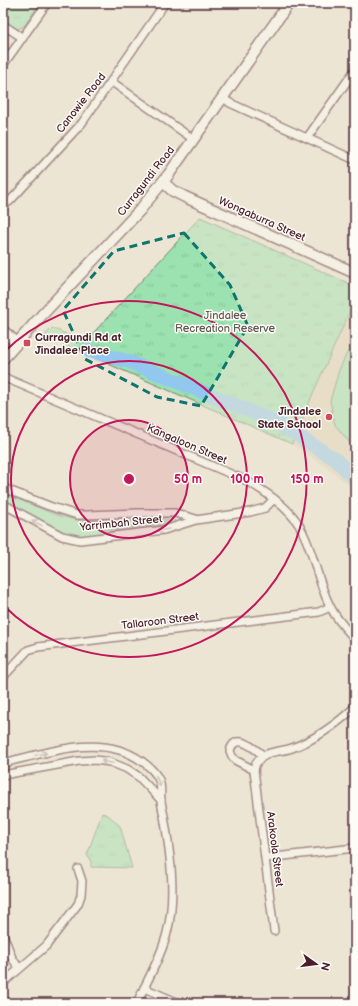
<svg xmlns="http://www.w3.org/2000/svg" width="358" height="1006" font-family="'Balsamiq Sans',sans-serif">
<defs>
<pattern id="park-tufts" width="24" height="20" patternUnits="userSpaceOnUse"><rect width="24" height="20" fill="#9be2b0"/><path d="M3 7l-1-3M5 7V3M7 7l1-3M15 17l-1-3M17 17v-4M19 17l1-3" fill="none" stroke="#87c198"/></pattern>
</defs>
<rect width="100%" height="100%" fill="#ede5d3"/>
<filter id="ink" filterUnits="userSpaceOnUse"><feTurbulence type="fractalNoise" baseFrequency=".025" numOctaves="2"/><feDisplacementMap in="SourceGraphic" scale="8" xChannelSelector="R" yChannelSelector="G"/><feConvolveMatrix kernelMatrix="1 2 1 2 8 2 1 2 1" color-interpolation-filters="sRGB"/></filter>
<g filter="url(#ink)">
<path fill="#e2d4ba" d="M 355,300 L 355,490 L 328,469 L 292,444 L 314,391 Z"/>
<g fill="#9be2b0" stroke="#72806e">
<path d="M 355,336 L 355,445 L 350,443 L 335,425 L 330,401 L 339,370 Z"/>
<path d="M 3,493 C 29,503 56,518 84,521 L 167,517 L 173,518 L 175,522 L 172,524 L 167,525 L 83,536 L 73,536 L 67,535 L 3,500 Z"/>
</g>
<g fill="url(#park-tufts)" stroke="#72806e">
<path d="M 3,3 L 40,3 L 24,26 L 18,29 L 12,27 L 3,20 Z"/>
<path d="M 200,217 L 355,286 L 355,300 L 314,391 L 292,444 L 44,336 L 52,328 L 85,342 Z"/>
<path d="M 102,813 L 108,815 L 120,826 L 132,868 L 91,867 L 91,862 L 87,855 Z"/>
</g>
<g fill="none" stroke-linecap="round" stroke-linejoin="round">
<path stroke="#92c7ef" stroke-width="14" d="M 89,351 L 127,361 L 276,422 L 335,459 L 355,479"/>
<defs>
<g id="street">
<path d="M 3,25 L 23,38"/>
<path d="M 3,65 L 47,3"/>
<path d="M 112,82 L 193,139"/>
<path d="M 222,97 L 230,103 L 355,160"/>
<path d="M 307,138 L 355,70"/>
<path d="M 3,206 L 10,201 L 82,123 L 165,3"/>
<path d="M 3,377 L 245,480 C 263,490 288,507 299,525 C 314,550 317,582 331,608 C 337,620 346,629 355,639"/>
<path d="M 3,488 L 49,506 L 77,515 L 87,515 L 138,513 L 175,513 L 196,519"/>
<path d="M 3,504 L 62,536 L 80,540 L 164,530 L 196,520 L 250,512 L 265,508 L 274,499"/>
<path d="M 3,677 L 28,650 L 38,647 L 319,612 L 330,607"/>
<path d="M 3,763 C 38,755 83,739 119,750 C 133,754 153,766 159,780 C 162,787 160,795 161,801 C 162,808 164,815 165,822 C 171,859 176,897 167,933 C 161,958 147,980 137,1003"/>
<path d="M 254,770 L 235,760 L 232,756 L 230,751 C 235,731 255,749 264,756"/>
<path d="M 3,775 L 79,761 L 95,760 L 110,762 L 127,769 L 139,777 L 161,800"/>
<path d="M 266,858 L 355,848"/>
<path d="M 274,931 L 255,778 C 254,772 253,766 258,761 C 267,750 281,752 292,748 C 316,739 337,724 355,707"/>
<path d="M 3,934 L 12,958 L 19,968"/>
<path d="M 3,983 L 46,946 L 78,904 L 81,895 L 82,881 L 78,869"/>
<path d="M 144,988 L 179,1003"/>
</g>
<g id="secondary">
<path d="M 163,182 L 173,191 L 185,197 L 355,273"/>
<path d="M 3,331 L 17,343"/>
<path d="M 3,359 L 41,316 L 140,210 L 169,174 L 289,3"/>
</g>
</defs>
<use href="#street" stroke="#4a1f2b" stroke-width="10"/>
<use href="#secondary" stroke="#4a1f2b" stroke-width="13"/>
<use href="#street" stroke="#fdfcf7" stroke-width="7"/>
<use href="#secondary" stroke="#fdfcf7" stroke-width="10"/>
</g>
<defs><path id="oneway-shaft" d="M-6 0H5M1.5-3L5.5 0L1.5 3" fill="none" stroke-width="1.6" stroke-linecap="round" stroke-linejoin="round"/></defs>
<g stroke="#ac999b">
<use href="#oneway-shaft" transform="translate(37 523) rotate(-151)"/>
<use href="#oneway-shaft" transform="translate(163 530) rotate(171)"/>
<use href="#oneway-shaft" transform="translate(41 754) rotate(-12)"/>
<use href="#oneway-shaft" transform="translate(107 762) rotate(-168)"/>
<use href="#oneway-shaft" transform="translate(158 781) rotate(67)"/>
</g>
</g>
<path d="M0 0H358V1006H0ZM 184,233 L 230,285 L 248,326 L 201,406 L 157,397 L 85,359 L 63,310 L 114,251 Z" fill="#ede5d3" fill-opacity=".55" fill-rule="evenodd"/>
<path fill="none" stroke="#0f766e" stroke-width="3" stroke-dasharray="8 5" stroke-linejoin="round" d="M 184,233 L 230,285 L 248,326 L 201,406 L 157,397 L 85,359 L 63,310 L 114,251 Z"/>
<circle cx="129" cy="479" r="59" fill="#c2185b" fill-opacity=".12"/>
<g fill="none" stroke="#c2185b" stroke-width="2">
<circle cx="129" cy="479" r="59"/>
<circle cx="129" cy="479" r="118"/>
<path d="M3 353A178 178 0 1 1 3 605"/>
</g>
<g fill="#d1495b" stroke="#fdfcf7" stroke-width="1.5">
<rect x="23" y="339" width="8" height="8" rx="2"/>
<circle cx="329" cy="417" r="4"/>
</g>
<g text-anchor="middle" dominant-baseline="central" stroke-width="3" stroke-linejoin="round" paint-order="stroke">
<g font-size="11" fill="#4a1f2b" stroke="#fdfcf7">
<text transform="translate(81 103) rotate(-52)">Canowie Road</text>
<text transform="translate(146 181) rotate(-52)">Curragundi Road</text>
<text transform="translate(262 219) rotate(24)">Wongaburra Street</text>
<text transform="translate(187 444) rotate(23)">Kangaloon Street</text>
<text transform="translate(121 523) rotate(-6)">Yarrimbah Street</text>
<text transform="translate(160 621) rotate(-7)">Tallaroon Street</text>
<text transform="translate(275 849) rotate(83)">Arakoola Street</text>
</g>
<g font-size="11" fill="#625a53" stroke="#fdfcf7">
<text x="225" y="315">Jindalee<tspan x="225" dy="13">Recreation Reserve</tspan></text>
</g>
<g font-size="11" font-weight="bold" fill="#4a1f2b" stroke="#fdfcf7" text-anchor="start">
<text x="35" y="337">Curragundi Rd at<tspan x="35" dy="13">Jindalee Place</tspan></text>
<text x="321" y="411" text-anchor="end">Jindalee<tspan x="321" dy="13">State School</tspan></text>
</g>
</g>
<circle cx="129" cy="479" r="6" fill="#c2185b" stroke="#fdfcf7" stroke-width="2"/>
<g font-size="12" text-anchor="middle" font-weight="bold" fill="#c2185b" stroke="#fdfcf7" stroke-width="3" stroke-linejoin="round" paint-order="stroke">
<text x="188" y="483">50 m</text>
<text x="247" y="483">100 m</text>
<text x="307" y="483">150 m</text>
</g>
<rect width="358" height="1006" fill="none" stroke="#fdfcf7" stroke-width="16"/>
<rect x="8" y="8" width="342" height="990" fill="none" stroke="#4a1f2b" stroke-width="1.5" filter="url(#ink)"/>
<g transform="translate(316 964) rotate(104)" stroke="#fdfcf7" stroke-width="3" paint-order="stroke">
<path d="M0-3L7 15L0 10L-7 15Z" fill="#4a1f2b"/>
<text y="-6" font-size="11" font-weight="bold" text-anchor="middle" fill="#4a1f2b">N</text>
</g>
</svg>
